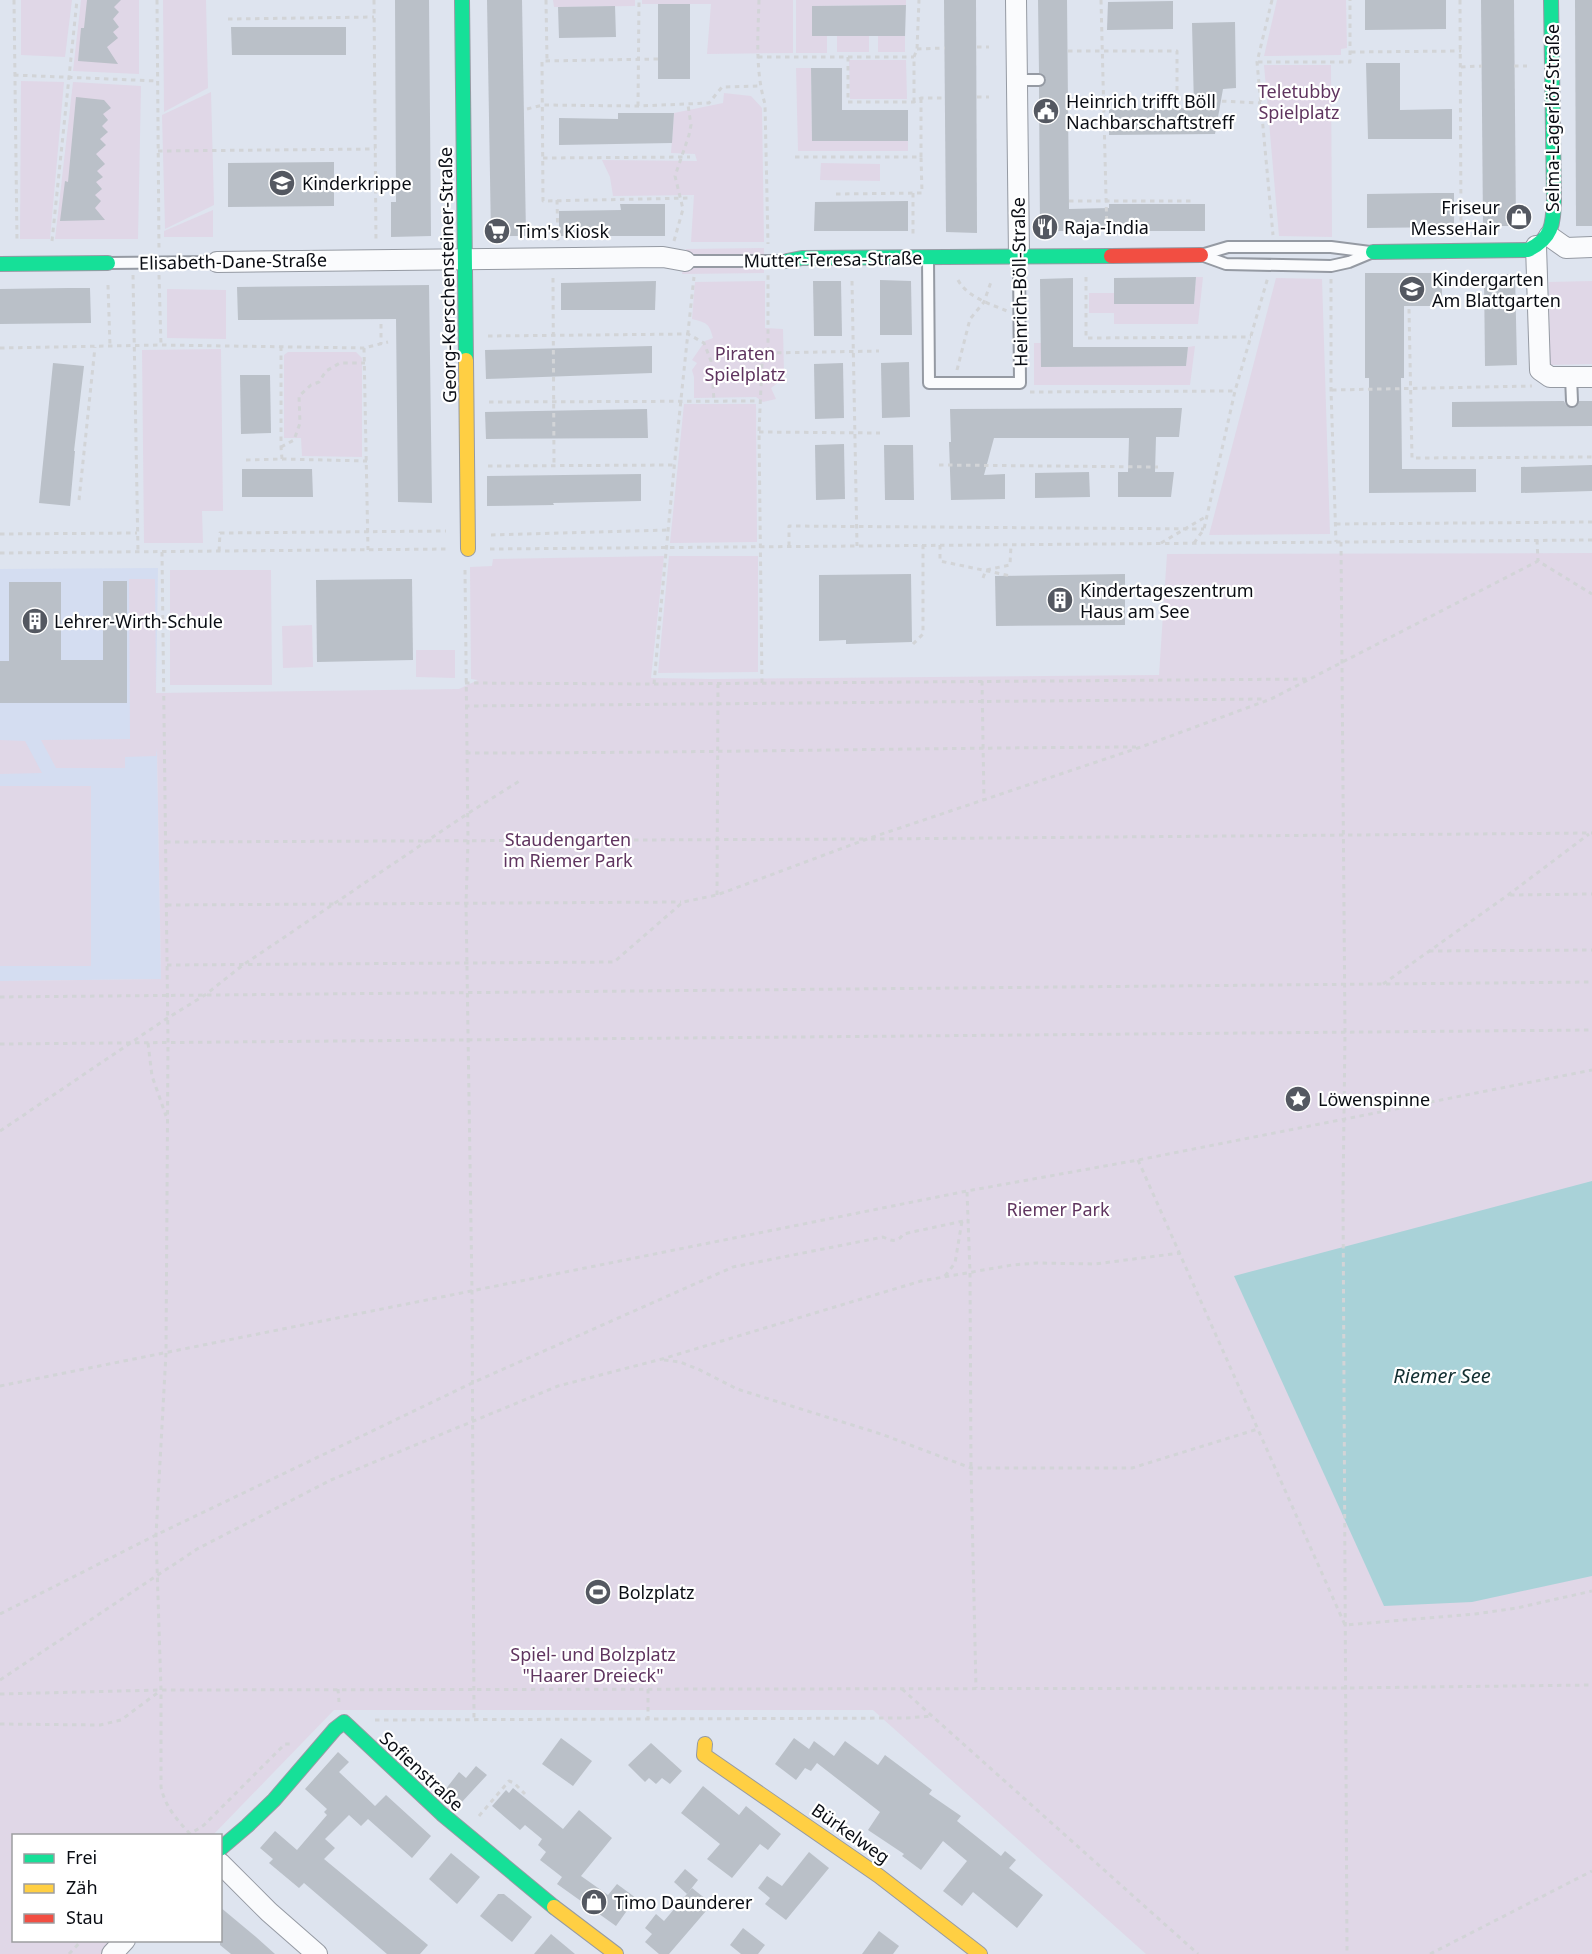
<svg xmlns="http://www.w3.org/2000/svg" width="1592" height="1954" font-family="'Noto Sans',sans-serif">
<rect width="100%" height="100%" fill="#dee4ef"/>
<path fill="#d4ddf1" d="M 158,568 L 156,693 L 161,979 L 0,981 L 0,569 Z"/>
<g fill="#e0d7e7">
<path d="M 21,0 L 72,0 L 65,57 L 21,55 Z"/>
<path d="M 81,0 L 139,0 L 139,74 L 73,71 Z"/>
<path d="M 163,0 L 206,0 L 208,88 L 164,112 Z"/>
<path d="M 553,0 L 635,0 L 635,6 L 554,7 Z"/>
<path d="M 642,0 L 793,0 L 793,53 L 707,54 L 711,4 L 642,4 Z"/>
<path d="M 796,0 L 906,0 L 906,5 L 812,6 L 812,36 L 827,36 L 827,53 L 796,53 Z"/>
<path d="M 1277,0 L 1346,0 L 1347,48 L 1341,49 L 1341,55 L 1264,56 Z"/>
<rect x="837" y="36" width="32" height="16"/>
<rect x="878" y="36" width="27" height="16"/>
<path d="M 849,60 L 906,60 L 907,99 L 850,99 Z"/>
<path d="M 1264,65 L 1331,65 L 1332,237 L 1279,236 Z"/>
<path d="M 796,68 L 811,68 L 812,141 L 908,141 L 908,151 L 798,151 Z"/>
<path d="M 21,81 L 64,82 L 50,239 L 20,239 Z"/>
<path d="M 73,82 L 141,86 L 138,239 L 55,239 Z"/>
<path d="M 211,92 L 214,205 L 165,229 L 162,115 Z"/>
<path d="M 724,93 L 751,96 L 762,108 L 764,242 L 691,242 L 694,195 L 613,196 L 610,177 L 602,160 L 697,161 L 695,154 L 671,153 L 674,113 L 723,103 Z"/>
<path d="M 821,163 L 880,164 L 880,181 L 820,180 Z"/>
<path d="M 213,210 L 213,237 L 164,237 L 164,231 Z"/>
<path d="M 764,248 L 764,255 L 686,256 L 686,249 Z"/>
<path d="M 764,266 L 764,273 L 682,274 L 683,269 L 686,267 Z"/>
<path d="M 1196,277 L 1203,277 L 1198,324 L 1114,324 L 1114,313 L 1089,313 L 1089,293 L 1114,293 L 1114,304 L 1194,304 Z"/>
<path d="M 1276,278 L 1322,279 L 1330,534 L 1209,535 Z"/>
<path d="M 765,281 L 765,328 L 783,329 L 784,374 L 780,376 L 779,382 L 771,388 L 776,399 L 763,402 L 756,397 L 694,398 L 694,377 L 692,370 L 697,363 L 692,360 L 705,341 L 713,338 C 709,323 707,323 692,319 L 695,282 Z"/>
<path d="M 1592,281 L 1592,364 L 1550,365 L 1549,282 Z"/>
<path d="M 167,289 L 226,290 L 226,339 L 167,338 Z"/>
<path d="M 1034,343 L 1041,343 L 1041,367 L 1186,365 L 1188,347 L 1195,346 L 1190,385 L 1034,385 Z"/>
<path d="M 221,349 L 223,511 L 202,511 L 203,543 L 144,543 L 142,350 Z"/>
<path d="M 288,352 L 356,352 L 362,358 L 362,457 L 302,456 L 301,438 L 284,438 L 284,355 Z"/>
<path d="M 684,404 L 756,404 L 757,542 L 670,543 Z"/>
<path d="M 1592,553 L 1592,1954 L 1146,1954 L 873,1710 L 334,1710 L 213,1835 L 14,1836 L 14,1940 L 116,1941 L 103,1954 L 0,1954 L 0,981 L 161,979 L 157,748 L 156,756 L 125,757 L 125,768 L 56,768 L 41,740 L 130,739 L 129,579 L 155,579 L 156,693 L 459,689 L 478,680 L 471,679 L 470,567 L 492,566 L 493,559 L 664,556 L 651,678 L 712,679 L 1159,675 L 1167,554 Z"/>
<path d="M 669,556 L 758,556 L 758,672 L 658,673 Z"/>
<path d="M 170,570 L 271,570 L 272,685 L 170,685 Z"/>
<path d="M 312,625 L 313,667 L 283,668 L 282,626 Z"/>
<path d="M 416,650 L 455,650 L 455,678 L 416,677 Z"/>
<path d="M 0,740 L 25,741 L 42,773 L 0,774 Z"/>
<rect x="0" y="786" width="91" height="180"/>
</g>
<path fill="#a9d2d8" d="M 1592,1181 L 1592,1576 L 1472,1602 L 1384,1606 L 1234,1276 Z"/>
<g fill="#bac0c8">
<path d="M 87,0 L 121,0 L 114,7 L 119,12 L 113,19 L 119,27 L 113,32 L 118,38 L 107,47 L 118,64 L 78,61 L 81,28 L 84,28 Z"/>
<path d="M 395,0 L 429,0 L 431,236 L 391,237 L 391,202 L 396,202 Z"/>
<path d="M 487,0 L 522,0 L 526,236 L 491,236 Z"/>
<path d="M 944,0 L 976,0 L 977,233 L 946,232 Z"/>
<path d="M 1038,0 L 1067,0 L 1069,209 L 1109,208 L 1109,204 L 1205,204 L 1205,231 L 1040,231 L 1039,87 L 1045,84 L 1046,79 L 1043,74 L 1039,73 Z"/>
<path d="M 1365,0 L 1446,0 L 1446,29 L 1365,30 Z"/>
<path d="M 1481,0 L 1514,0 L 1516,226 L 1483,226 Z"/>
<path d="M 1575,0 L 1592,0 L 1592,226 L 1576,226 Z"/>
<path d="M 1173,1 L 1173,29 L 1107,30 L 1108,2 Z"/>
<rect x="658" y="4" width="32" height="75"/>
<path d="M 906,5 L 905,36 L 812,36 L 812,6 Z"/>
<path d="M 615,6 L 616,37 L 559,38 L 558,7 Z"/>
<path d="M 1235,22 L 1236,88 L 1223,89 L 1215,134 L 1109,135 L 1109,109 L 1194,108 L 1192,23 Z"/>
<path d="M 231,27 L 346,27 L 346,55 L 232,55 Z"/>
<path d="M 1366,63 L 1400,63 L 1400,110 L 1452,109 L 1452,139 L 1368,139 Z"/>
<path d="M 811,68 L 842,68 L 842,110 L 908,110 L 908,141 L 812,141 Z"/>
<path d="M 76,97 L 104,100 L 111,108 L 103,114 L 108,120 L 102,126 L 108,132 L 100,139 L 106,145 L 96,154 L 105,164 L 97,171 L 103,177 L 96,182 L 102,189 L 95,195 L 101,201 L 95,208 L 105,220 L 60,221 L 65,181 L 68,182 Z"/>
<path d="M 618,113 L 674,113 L 672,143 L 559,145 L 559,118 L 618,119 Z"/>
<path d="M 334,162 L 334,206 L 228,207 L 228,163 Z"/>
<path d="M 1436,193 L 1454,193 L 1454,227 L 1367,228 L 1367,194 Z"/>
<path d="M 908,201 L 908,231 L 814,231 L 815,202 Z"/>
<path d="M 620,204 L 665,204 L 665,236 L 559,236 L 559,211 L 621,210 Z"/>
<path d="M 1365,273 L 1442,273 L 1442,306 L 1404,306 L 1404,378 L 1401,378 L 1402,469 L 1476,469 L 1476,492 L 1369,493 L 1369,378 L 1365,378 Z"/>
<path d="M 1484,274 L 1515,274 L 1517,365 L 1485,366 Z"/>
<path d="M 1196,277 L 1194,304 L 1114,304 L 1114,278 Z"/>
<path d="M 1073,278 L 1073,347 L 1188,347 L 1186,366 L 1041,367 L 1040,279 Z"/>
<path d="M 880,280 L 911,281 L 912,335 L 880,335 Z"/>
<path d="M 656,281 L 655,310 L 561,310 L 561,283 Z"/>
<path d="M 813,281 L 841,281 L 842,336 L 814,336 Z"/>
<path d="M 429,285 L 432,503 L 398,502 L 396,319 L 238,320 L 237,287 Z"/>
<path d="M 68,288 L 90,288 L 91,323 L 0,324 L 0,289 Z"/>
<path d="M 652,346 L 652,373 L 486,379 L 485,350 Z"/>
<path d="M 909,362 L 910,417 L 882,418 L 881,363 Z"/>
<path d="M 53,363 L 84,366 L 74,451 L 75,451 L 70,506 L 39,503 Z"/>
<path d="M 843,363 L 844,418 L 815,419 L 814,364 Z"/>
<path d="M 240,375 L 270,375 L 271,433 L 241,434 Z"/>
<path d="M 1564,401 L 1566,405 L 1572,408 L 1576,407 L 1579,401 L 1592,401 L 1592,426 L 1452,427 L 1452,402 Z"/>
<path d="M 1182,408 L 1179,437 L 1156,437 L 1155,472 L 1174,472 L 1171,497 L 1118,497 L 1118,472 L 1128,472 L 1129,438 L 994,438 L 984,475 L 1005,474 L 1005,499 L 951,500 L 949,442 L 951,442 L 950,409 Z"/>
<path d="M 647,409 L 648,438 L 486,439 L 485,412 Z"/>
<path d="M 844,444 L 845,499 L 816,500 L 815,445 Z"/>
<path d="M 884,445 L 913,445 L 914,500 L 885,500 Z"/>
<path d="M 1592,465 L 1592,491 L 1521,493 L 1521,467 Z"/>
<path d="M 242,469 L 312,469 L 313,497 L 242,497 Z"/>
<path d="M 1089,472 L 1090,497 L 1035,498 L 1035,473 Z"/>
<path d="M 641,474 L 641,501 L 553,503 L 554,505 L 487,506 L 487,476 Z"/>
<path d="M 911,574 L 912,642 L 846,644 L 846,640 L 819,641 L 819,575 Z"/>
<path d="M 1125,574 L 1125,625 L 996,626 L 995,576 Z"/>
<path d="M 412,579 L 413,660 L 317,662 L 316,580 Z"/>
<path d="M 103,581 L 127,581 L 127,703 L 0,703 L 0,661 L 9,661 L 9,582 L 61,582 L 61,660 L 103,660 Z"/>
<path d="M 561,1738 L 592,1761 L 573,1786 L 542,1764 Z"/>
<path d="M 794,1738 L 809,1749 L 814,1741 L 834,1756 L 845,1741 L 878,1765 L 885,1755 L 932,1790 L 929,1794 L 961,1816 L 957,1821 L 1001,1856 L 1005,1851 L 1016,1860 L 1009,1868 L 1043,1895 L 1017,1928 L 973,1892 L 962,1906 L 943,1891 L 967,1861 L 943,1841 L 921,1870 L 902,1856 L 904,1854 L 868,1830 L 880,1812 L 817,1763 L 811,1771 L 805,1768 L 796,1780 L 775,1764 Z"/>
<path d="M 651,1743 L 682,1771 L 670,1784 L 662,1778 L 656,1784 L 649,1778 L 645,1782 L 628,1765 Z"/>
<path d="M 338,1752 L 349,1762 L 339,1772 L 375,1806 L 386,1795 L 431,1836 L 412,1858 L 368,1819 L 361,1826 L 349,1815 L 325,1839 L 335,1848 L 324,1859 L 428,1945 L 420,1954 L 387,1954 L 304,1883 L 299,1888 L 269,1863 L 273,1859 L 260,1848 L 275,1831 L 297,1850 L 327,1815 L 324,1812 L 327,1809 L 305,1789 Z"/>
<path d="M 476,1766 L 487,1775 L 461,1803 L 445,1790 L 459,1772 L 466,1778 Z"/>
<path d="M 703,1786 L 739,1815 L 746,1806 L 781,1834 L 768,1850 L 760,1844 L 732,1878 L 707,1859 L 720,1844 L 681,1813 Z"/>
<path d="M 513,1788 L 563,1829 L 579,1810 L 612,1838 L 581,1876 L 608,1895 L 617,1884 L 636,1898 L 616,1926 L 557,1884 L 562,1877 L 540,1860 L 546,1852 L 538,1845 L 542,1839 L 525,1825 L 520,1830 L 492,1806 L 506,1790 L 509,1793 Z"/>
<path d="M 809,1852 L 829,1868 L 786,1920 L 765,1904 L 770,1898 L 758,1888 L 767,1876 L 782,1886 Z"/>
<path d="M 451,1853 L 480,1877 L 457,1904 L 429,1879 Z"/>
<path d="M 685,1869 L 698,1880 L 687,1894 L 674,1882 Z"/>
<path d="M 692,1888 L 712,1904 L 669,1954 L 659,1954 L 645,1942 L 652,1934 L 645,1928 L 656,1914 L 664,1921 Z"/>
<path d="M 498,1894 L 504,1894 L 532,1917 L 512,1942 L 480,1916 Z"/>
<path d="M 220,1907 L 256,1937 L 275,1954 L 231,1954 L 220,1945 Z"/>
<path d="M 743,1928 L 765,1945 L 758,1954 L 741,1954 L 730,1945 Z"/>
<path d="M 879,1931 L 899,1946 L 893,1954 L 862,1954 Z"/>
<path d="M 551,1934 L 575,1954 L 534,1954 Z"/>
</g>
<g fill="none" stroke-linecap="round" stroke-linejoin="round">
<defs>
<g id="lane">
<path d="M 1017,80 L 1039,80"/>
<path d="M 1201,255 L 1226,264 L 1331,266 L 1349,262 L 1373,252"/>
<path d="M 1201,255 L 1228,247 L 1331,247 L 1370,252"/>
<path d="M 928,259 L 929,383 L 1020,383 L 1019,259"/>
<path d="M 685,261 L 787,261"/>
<path d="M 108,263 L 217,262"/>
<path d="M 1571,377 L 1572,401"/>
</g>
<g id="street">
<path d="M 1016,0 L 1019,256"/>
<path d="M 1549,236 L 1566,248 L 1592,247"/>
<path d="M 1536,246 L 1540,370 L 1550,377 L 1592,377"/>
<path d="M 217,262 L 663,257 L 685,261"/>
<path d="M 220,1863 L 269,1912 L 317,1954"/>
<path d="M 112,1954 L 125,1940"/>
</g>
<g id="fast">
<path d="M 462,0 L 466,360"/>
<path d="M 1373,252 L 1528,250 C 1553,238 1553,224 1554,199 L 1551,0"/>
<path d="M 787,261 L 802,258 L 1111,256"/>
<path d="M 0,264 L 108,263"/>
<path d="M 220,1849 L 247,1826 L 274,1800 L 335,1729 L 344,1722 L 442,1814 L 554,1907"/>
</g>
<g id="slow">
<path d="M 466,360 L 468,549"/>
<path d="M 705,1744 L 704,1755 L 879,1876 L 980,1954"/>
<path d="M 554,1907 L 616,1954"/>
</g>
<path id="jam" d="M 1111,256 L 1201,255"/>
</defs>
<use href="#lane" stroke="#959aa3" stroke-width="14"/>
<use href="#street" stroke="#959aa3" stroke-width="22"/>
<use href="#fast" stroke="#959aa3" stroke-width="16"/>
<use href="#slow" stroke="#959aa3" stroke-width="16"/>
<use href="#jam" stroke="#959aa3" stroke-width="16"/>
<g stroke="#d2d4d7" stroke-width="3" stroke-dasharray="4.5 4.5" stroke-linecap="butt">
<path d="M 14,0 L 17,241"/>
<path d="M 157,0 L 159,251"/>
<path d="M 374,0 L 376,243"/>
<path d="M 546,0 L 547,60"/>
<path d="M 759,0 C 758,35 755,70 765,104 L 768,244"/>
<path d="M 1101,0 L 1107,235"/>
<path d="M 1272,0 L 1257,62 L 1273,235"/>
<path d="M 1460,0 L 1461,229"/>
<path d="M 228,19 L 374,17"/>
<path d="M 977,47 L 989,47"/>
<path d="M 917,49 L 945,48"/>
<path d="M 1068,51 L 1177,51 L 1177,99 L 1068,99"/>
<path d="M 1351,52 L 1461,51"/>
<path d="M 758,57 L 914,57"/>
<path d="M 848,57 L 848,102 L 914,102 L 921,98 L 945,98"/>
<path d="M 658,59 L 542,61 L 543,201 L 692,198"/>
<path d="M 1258,62 L 1350,62 L 1350,0"/>
<path d="M 1514,66 L 1527,66"/>
<path d="M 1461,67 L 1482,66"/>
<path d="M 14,75 L 157,81"/>
<path d="M 977,97 L 989,97"/>
<path d="M 1177,99 L 1261,103"/>
<path d="M 914,102 L 914,57 L 917,49 L 919,0"/>
<path d="M 638,106 L 639,0"/>
<path d="M 527,109 L 543,105 L 638,106 L 709,103 L 722,87 L 760,86"/>
<path d="M 158,151 L 375,149"/>
<path d="M 795,157 L 921,157 L 921,98"/>
<path d="M 543,158 L 690,157"/>
<path d="M 913,193 L 913,237"/>
<path d="M 836,194 L 922,193 L 921,157"/>
<path d="M 557,200 L 558,241"/>
<path d="M 1069,201 L 1191,201"/>
<path d="M 52,241 L 77,0"/>
<path d="M 674,241 L 683,209 L 675,176 L 689,135 L 691,125 L 688,105"/>
<path d="M 133,275 L 138,552"/>
<path d="M 159,275 L 161,345"/>
<path d="M 1086,277 L 1086,338 L 1251,337"/>
<path d="M 553,278 L 554,465"/>
<path d="M 1331,279 L 1331,390 L 1336,542"/>
<path d="M 958,280 C 967,297 990,304 1007,311"/>
<path d="M 852,281 L 857,546"/>
<path d="M 108,285 L 110,346"/>
<path d="M 1409,309 L 1412,458 L 1592,457"/>
<path d="M 381,324 L 381,344"/>
<path d="M 488,336 L 688,334 L 704,343 L 711,361 L 714,400"/>
<path d="M 0,348 L 161,345 L 364,348 L 388,342"/>
<path d="M 364,348 L 368,550"/>
<path d="M 768,353 L 879,351"/>
<path d="M 957,370 L 970,319 L 984,302 L 992,279"/>
<path d="M 1332,390 L 1532,386"/>
<path d="M 1030,392 L 1235,391"/>
<path d="M 489,402 L 760,401"/>
<path d="M 759,432 L 880,433"/>
<path d="M 281,447 L 294,440 L 300,423 L 299,396 L 311,385 L 319,382 L 326,371 L 340,363 L 365,363"/>
<path d="M 282,459 L 367,461"/>
<path d="M 246,460 L 282,459 L 281,447 L 281,347"/>
<path d="M 939,465 L 1158,467"/>
<path d="M 488,466 L 675,465"/>
<path d="M 79,500 L 95,347"/>
<path d="M 1336,524 L 1592,522"/>
<path d="M 0,534 L 137,533"/>
<path d="M 491,535 L 667,530"/>
<path d="M 1537,540 L 1538,561"/>
<path d="M 1341,542 L 1345,1033 L 1343,1195 L 1347,1954"/>
<path d="M 1161,543 L 1207,516"/>
<path d="M 1194,543 L 1204,529 L 1235,391 L 1268,277"/>
<path d="M 940,545 L 940,561 L 1011,576"/>
<path d="M 789,546 L 789,526 L 1204,529"/>
<path d="M 490,549 L 1592,540"/>
<path d="M 219,551 L 220,533 L 446,531"/>
<path d="M 162,552 L 168,1042 L 166,1353 L 156,1535 L 161,1690 L 161,1787 C 165,1807 178,1821 192,1836"/>
<path d="M 0,553 L 447,549"/>
<path d="M 465,570 L 468,841 L 466,904 L 472,1290 L 474,1720"/>
<path d="M 983,578 L 986,570 L 1010,565 L 1011,545"/>
<path d="M 913,644 L 923,634 L 923,545"/>
<path d="M 982,681 L 984,801"/>
<path d="M 465,683 L 654,684 L 1310,679"/>
<path d="M 762,683 L 759,432 L 762,363 L 768,353 L 768,275"/>
<path d="M 654,684 C 666,548 679,413 694,277"/>
<path d="M 465,706 L 1266,699"/>
<path d="M 466,753 C 689,753 913,748 1136,747"/>
<path d="M 871,839 L 1592,833"/>
<path d="M 166,842 L 864,839"/>
<path d="M 717,895 L 718,684"/>
<path d="M 1510,895 L 1592,894"/>
<path d="M 167,905 L 681,902"/>
<path d="M 1429,951 L 1592,950"/>
<path d="M 167,965 L 614,962 L 683,902 L 717,895 L 867,839 L 1141,747 L 1271,699 L 1538,561 L 1592,594"/>
<path d="M 1383,984 L 1508,895 L 1589,834"/>
<path d="M 0,997 L 1592,982"/>
<path d="M 148,1043 L 152,1076 L 166,1116"/>
<path d="M 0,1044 L 1592,1030"/>
<path d="M 0,1131 L 166,1019 L 205,995 L 243,965 L 467,814 L 521,780"/>
<path d="M 1138,1160 L 1345,1625 L 1475,1614 L 1517,1608 L 1592,1591"/>
<path d="M 967,1192 L 970,1272 L 971,1468 L 976,1688"/>
<path d="M 945,1276 L 955,1263 L 962,1221"/>
<path d="M 664,1360 L 680,1362 L 700,1370 L 737,1389 L 881,1434 L 971,1468 L 1132,1468 L 1258,1429"/>
<path d="M 0,1386 L 967,1191 L 1138,1160 L 1592,1070"/>
<path d="M 0,1614 L 156,1535 L 472,1383 L 733,1267 L 883,1237 C 891,1241 898,1243 903,1234 L 968,1220"/>
<path d="M 0,1680 L 197,1549 L 331,1480 L 558,1386 L 662,1359 L 921,1281 L 1012,1265 L 1037,1263 L 1095,1264 L 1180,1253"/>
<path d="M 338,1689 L 339,1702"/>
<path d="M 648,1689 L 648,1719"/>
<path d="M 902,1689 L 1198,1954"/>
<path d="M 0,1694 L 161,1690 L 1345,1688 L 1592,1685"/>
<path d="M 375,1720 L 907,1718 L 932,1716"/>
<path d="M 0,1724 L 100,1725 L 121,1720 L 160,1691"/>
<path d="M 479,1816 L 509,1781 L 514,1783 L 525,1794"/>
<path d="M 187,1836 L 204,1825 L 285,1744 L 292,1744"/>
<path d="M 69,1954 L 82,1940"/>
<path d="M 1430,1954 L 1592,1871"/>
</g>
<use href="#lane" stroke="#fafbfd" stroke-width="10"/>
<use href="#street" stroke="#fafbfd" stroke-width="20"/>
<use href="#fast" stroke="#16e098" stroke-width="14"/>
<use href="#slow" stroke="#ffcf43" stroke-width="14"/>
<use href="#jam" stroke="#f24e42" stroke-width="14"/>
</g>
<defs>
<symbol id="civic-disc" viewBox="-11 -11 22 22"><circle r="9.5" fill="#545861" stroke="#fff"/><path d="M-.6-6.5H3V-4.5H.6V-3L4-1V1h2V6H-6V1h2V-1L-.6-3ZM-1.2 2.5V6h2.4V2.5Z" fill="#fff"/></symbol>
<symbol id="school-disc" viewBox="-11 -11 22 22"><circle r="9.5" fill="#545861" stroke="#fff"/><path d="M0-5L7-2L0 1L-7-2ZM-4 1L0 2.5L4 1V4Q0 6-4 4Z" fill="#fff"/></symbol>
<symbol id="shop-disc" viewBox="-11 -11 22 22"><circle r="9.5" fill="#545861" stroke="#fff"/><path d="M-5-2.5h2.3a2.7 3.5 0 0 1 5.4 0H5L5.5 6h-11ZM-1.5-2.5h3a1.5 2.3 0 0 0-3 0Z" fill="#fff"/></symbol>
<symbol id="restaurant-disc" viewBox="-11 -11 22 22"><circle r="9.5" fill="#545861" stroke="#fff"/><path d="M-5-6h1v4h1v-4h1v4h1v-4h1v5L-1.5 .5V6h-2V.5L-5-1ZM5-6V6H3V1.5H1.5Q1.5-4 5-6Z" fill="#fff"/></symbol>
<symbol id="supermarket-disc" viewBox="-11 -11 22 22"><circle r="9.5" fill="#545861" stroke="#fff"/><path d="M-6-5.5h2.5l.6 2H6L4.5 2H-2.5L-4.4-4H-6ZM-1.5 3.2a1.3 1.3 0 1 0 .1 0ZM3 3.2a1.3 1.3 0 1 0 .1 0Z" fill="#fff"/></symbol>
<symbol id="building-disc" viewBox="-11 -11 22 22"><circle r="9.5" fill="#545861" stroke="#fff"/><path d="M-4-6H4V6H1V3H-1V6H-4ZM-2.5-4.3h1.7v1.8h-1.7ZM.8-4.3h1.7v1.8H.8ZM-2.5-1h1.7V.8h-1.7ZM.8-1h1.7V.8H.8Z" fill="#fff"/></symbol>
<symbol id="sight-disc" viewBox="-11 -11 22 22"><circle r="9.5" fill="#545861" stroke="#fff"/><path d="M0-6L1.8-2.2L6-1.7L2.9 1.2L3.7 5.4L0 3.3L-3.7 5.4L-2.9 1.2L-6-1.7L-1.8-2.2Z" fill="#fff"/></symbol>
<symbol id="stadium-disc" viewBox="-11 -11 22 22"><circle r="9.5" fill="#545861" stroke="#fff"/><path d="M0-5a6.5 5 0 1 0 0 10a6.5 5 0 1 0 0-10ZM-3.5-1.8h7v3.6h-7Z" fill="#fff"/></symbol>
</defs>
<g fill-rule="evenodd">
<use href="#civic-disc" x="1031" y="96" width="30" height="30"/>
<use href="#school-disc" x="267" y="168" width="30" height="30"/>
<use href="#shop-disc" x="1504" y="202" width="30" height="30"/>
<use href="#restaurant-disc" x="1030" y="212" width="30" height="30"/>
<use href="#supermarket-disc" x="482" y="216" width="30" height="30"/>
<use href="#school-disc" x="1397" y="274" width="30" height="30"/>
<use href="#building-disc" x="1045" y="585" width="30" height="30"/>
<use href="#building-disc" x="20" y="606" width="30" height="30"/>
<use href="#sight-disc" x="1283" y="1084" width="30" height="30"/>
<use href="#stadium-disc" x="583" y="1577" width="30" height="30"/>
<use href="#shop-disc" x="579" y="1887" width="30" height="30"/>
</g>
<g text-anchor="middle" dominant-baseline="central" stroke-width="4.5" stroke-linejoin="round" paint-order="stroke">
<g font-size="18" fill="#5f345f" stroke="#fff">
<text x="1299" y="91">Teletubby<tspan x="1299" dy="21">Spielplatz</tspan></text>
<text x="745" y="353">Piraten<tspan x="745" dy="21">Spielplatz</tspan></text>
<text x="568" y="839">Staudengarten<tspan x="568" dy="21">im Riemer Park</tspan></text>
<text x="1058" y="1209">Riemer Park</text>
<text x="593" y="1654">Spiel- und Bolzplatz<tspan x="593" dy="21">"Haarer Dreieck"</tspan></text>
</g>
<g font-size="18" fill="#0a0d14" stroke="#fff" text-anchor="start">
<text x="1066" y="101">Heinrich trifft Böll<tspan x="1066" dy="21">Nachbarschaftstreff</tspan></text>
<text x="302" y="183">Kinderkrippe</text>
<text x="1500" y="207" text-anchor="end">Friseur<tspan x="1500" dy="21">MesseHair</tspan></text>
<text x="1064" y="227">Raja-India</text>
<text x="516" y="231">Tim's Kiosk</text>
<text x="1432" y="279">Kindergarten<tspan x="1432" dy="21">Am Blattgarten</tspan></text>
<text x="1080" y="590">Kindertageszentrum<tspan x="1080" dy="21">Haus am See</tspan></text>
<text x="54" y="621">Lehrer-Wirth-Schule</text>
<text x="1318" y="1099">Löwenspinne</text>
<text x="618" y="1592">Bolzplatz</text>
<text x="614" y="1902">Timo Daunderer</text>
</g>
<g font-size="18" fill="#0a0d14" stroke="#fff">
<text transform="translate(1552 118) rotate(-90)">Selma-Lagerlöf-Straße</text>
<text transform="translate(833 259) rotate(-1)">Mutter-Teresa-Straße</text>
<text transform="translate(233 261) rotate(-1)">Elisabeth-Dane-Straße</text>
<text transform="translate(447 275) rotate(-91)">Georg-Kerschensteiner-Straße</text>
<text transform="translate(1019 282) rotate(-91)">Heinrich-Böll-Straße</text>
<text transform="translate(422 1771) rotate(43)">Sofienstraße</text>
<text transform="translate(851 1833) rotate(35)">Bürkelweg</text>
</g>
<g font-size="20" font-style="italic" fill="#122f31" stroke="#fff">
<text x="1442" y="1375">Riemer See</text>
</g>
</g>
<rect x="12" y="1834" width="210" height="108" fill="#ffffff" stroke="#9d9ea1" stroke-width="1.5"/>
<rect x="24" y="1854" width="30" height="9" fill="#16e098" stroke="#9d9ea1" stroke-width="1.5"/>
<text x="66" y="1864" font-size="18" fill="#0a0d14">Frei</text>
<rect x="24" y="1884" width="30" height="9" fill="#ffcf43" stroke="#9d9ea1" stroke-width="1.5"/>
<text x="66" y="1894" font-size="18" fill="#0a0d14">Zäh</text>
<rect x="24" y="1914" width="30" height="9" fill="#f24e42" stroke="#9d9ea1" stroke-width="1.5"/>
<text x="66" y="1924" font-size="18" fill="#0a0d14">Stau</text>
</svg>
